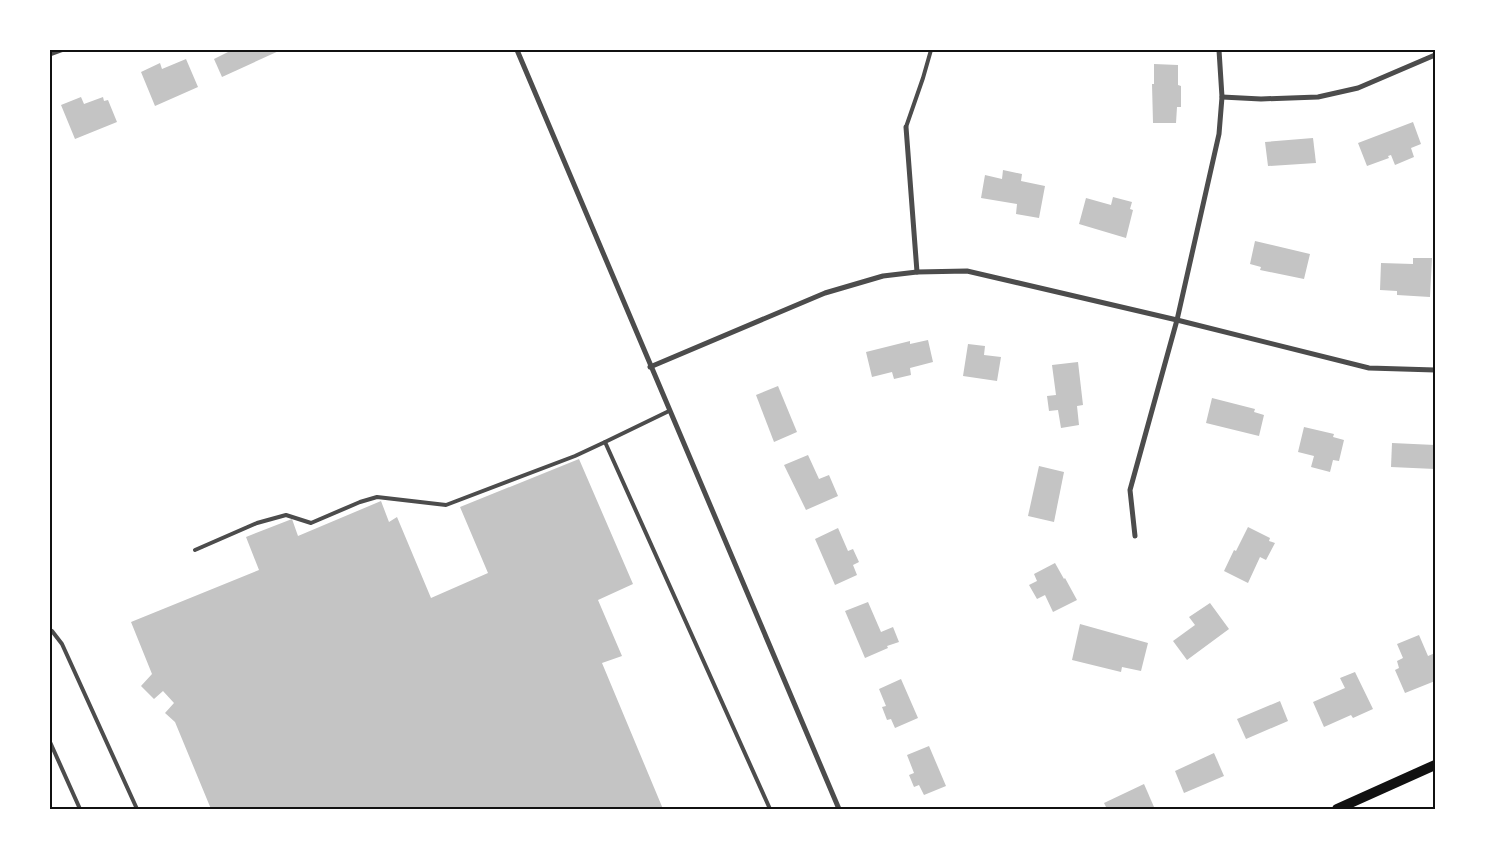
<svg xmlns="http://www.w3.org/2000/svg" width="1485" height="859" font-family="'Open Sans',sans-serif">
<rect width="100%" height="100%" fill="#fff"/>
<g fill="#c4c4c4">
<path d="M 232,50 L 281,50 L 222,77 L 214,59 Z"/>
<path d="M 186,59 L 198,87 L 155,106 L 141,72 L 160,63 L 162,69 Z"/>
<path d="M 1154,64 L 1178,65 L 1178,85 L 1181,86 L 1181,107 L 1177,107 L 1176,123 L 1153,123 L 1152,84 L 1154,84 Z"/>
<path d="M 81,97 L 84,104 L 103,97 L 104,101 L 108,100 L 117,122 L 75,139 L 61,105 Z"/>
<path d="M 1413,122 L 1421,144 L 1411,148 L 1414,157 L 1395,165 L 1391,155 L 1388,156 L 1389,158 L 1367,166 L 1358,143 Z"/>
<path d="M 1313,138 L 1316,163 L 1268,166 L 1265,142 Z"/>
<path d="M 1003,170 L 1022,174 L 1021,181 L 1045,186 L 1039,218 L 1016,214 L 1017,204 L 981,198 L 985,175 L 1002,179 Z"/>
<path d="M 1113,197 L 1132,202 L 1130,209 L 1133,210 L 1126,238 L 1079,224 L 1086,198 L 1111,205 Z"/>
<path d="M 1255,241 L 1310,254 L 1304,279 L 1260,270 L 1261,267 L 1250,264 Z"/>
<path d="M 1413,258 L 1432,258 L 1430,297 L 1397,295 L 1397,291 L 1380,290 L 1381,263 L 1413,264 Z"/>
<path d="M 928,340 L 933,362 L 910,368 L 911,375 L 894,379 L 892,372 L 872,377 L 866,352 L 910,341 L 910,344 Z"/>
<path d="M 968,344 L 985,346 L 984,355 L 1001,357 L 997,381 L 963,376 Z"/>
<path d="M 1078,362 L 1083,405 L 1077,406 L 1079,425 L 1061,428 L 1058,410 L 1049,411 L 1047,396 L 1056,395 L 1052,365 Z"/>
<path d="M 778,386 L 797,432 L 774,442 L 756,395 Z"/>
<path d="M 1212,398 L 1255,409 L 1254,412 L 1264,415 L 1259,436 L 1206,423 Z"/>
<path d="M 1304,427 L 1334,434 L 1333,437 L 1344,440 L 1339,461 L 1333,460 L 1330,472 L 1311,467 L 1314,456 L 1298,452 Z"/>
<path d="M 1392,443 L 1435,445 L 1435,469 L 1391,467 Z"/>
<path d="M 808,455 L 819,479 L 829,475 L 838,496 L 806,510 L 784,465 Z"/>
<path d="M 579,459 L 633,584 L 598,600 L 622,656 L 602,663 L 663,809 L 211,809 L 175,722 L 165,713 L 174,703 L 163,691 L 154,699 L 141,686 L 152,674 L 131,622 L 259,570 L 246,537 L 292,519 L 298,536 L 381,501 L 389,522 L 397,517 L 431,598 L 488,573 L 460,507 Z"/>
<path d="M 1039,466 L 1064,472 L 1054,522 L 1028,516 Z"/>
<path d="M 1248,527 L 1270,538 L 1269,541 L 1275,543 L 1266,560 L 1260,557 L 1248,583 L 1224,571 L 1234,550 L 1236,551 Z"/>
<path d="M 838,528 L 848,551 L 853,549 L 859,562 L 853,565 L 857,575 L 835,585 L 815,539 Z"/>
<path d="M 1055,563 L 1064,579 L 1065,578 L 1077,600 L 1053,612 L 1045,595 L 1037,599 L 1029,585 L 1037,581 L 1034,574 Z"/>
<path d="M 868,602 L 881,632 L 893,627 L 899,642 L 887,646 L 888,648 L 865,658 L 845,611 Z"/>
<path d="M 1210,603 L 1229,629 L 1187,660 L 1173,641 L 1195,625 L 1189,617 Z"/>
<path d="M 1080,624 L 1148,643 L 1141,671 L 1122,667 L 1121,672 L 1072,660 Z"/>
<path d="M 1419,635 L 1428,656 L 1435,653 L 1435,681 L 1405,693 L 1395,670 L 1399,668 L 1397,661 L 1403,658 L 1397,644 Z"/>
<path d="M 1355,672 L 1373,709 L 1353,718 L 1351,715 L 1324,727 L 1313,702 L 1345,688 L 1340,678 Z"/>
<path d="M 901,679 L 918,718 L 895,728 L 891,719 L 887,720 L 882,707 L 886,706 L 879,689 Z"/>
<path d="M 1280,701 L 1288,721 L 1246,739 L 1237,719 Z"/>
<path d="M 929,746 L 946,786 L 924,795 L 919,785 L 914,787 L 909,775 L 914,773 L 907,755 Z"/>
<path d="M 1214,753 L 1224,776 L 1184,793 L 1175,771 Z"/>
<path d="M 1144,784 L 1154,807 L 1150,809 L 1107,809 L 1104,803 Z"/>
</g>
<g fill="none" stroke-linecap="round" stroke-linejoin="round">
<g stroke="#4c4c4c" stroke-width="4">
<path d="M 906,127 L 923,78 L 931,50"/>
<path d="M 669,411 L 605,442 L 770,809"/>
<path d="M 195,550 L 257,523 L 286,515 L 311,523 L 360,502 L 377,497 L 446,505 L 575,456 L 605,442"/>
<path d="M 50,630 L 52,631 L 62,644 L 137,809"/>
<path d="M 50,742 L 80,809"/>
</g>
<g stroke="#4c4c4c" stroke-width="5">
<path d="M 517,50 L 839,809"/>
<path d="M 50,54 L 61,50"/>
<path d="M 1222,97 L 1261,99 L 1318,97 L 1358,88 L 1435,55"/>
<path d="M 906,127 L 917,272"/>
<path d="M 650,367 L 825,293 L 883,276 L 917,272 L 967,271 L 1177,320 L 1369,368 L 1435,370"/>
<path d="M 1135,536 L 1130,490 L 1177,320 L 1219,134 L 1222,97 L 1219,50"/>
</g>
<path stroke="#111" stroke-width="10" d="M 1337,809 L 1435,765"/>
</g>
<rect width="1485" height="859" fill="none" stroke="#ffffff" stroke-width="102"/>
<rect x="51" y="51" width="1383" height="757" fill="none" stroke="#111" stroke-width="2"/>
</svg>
